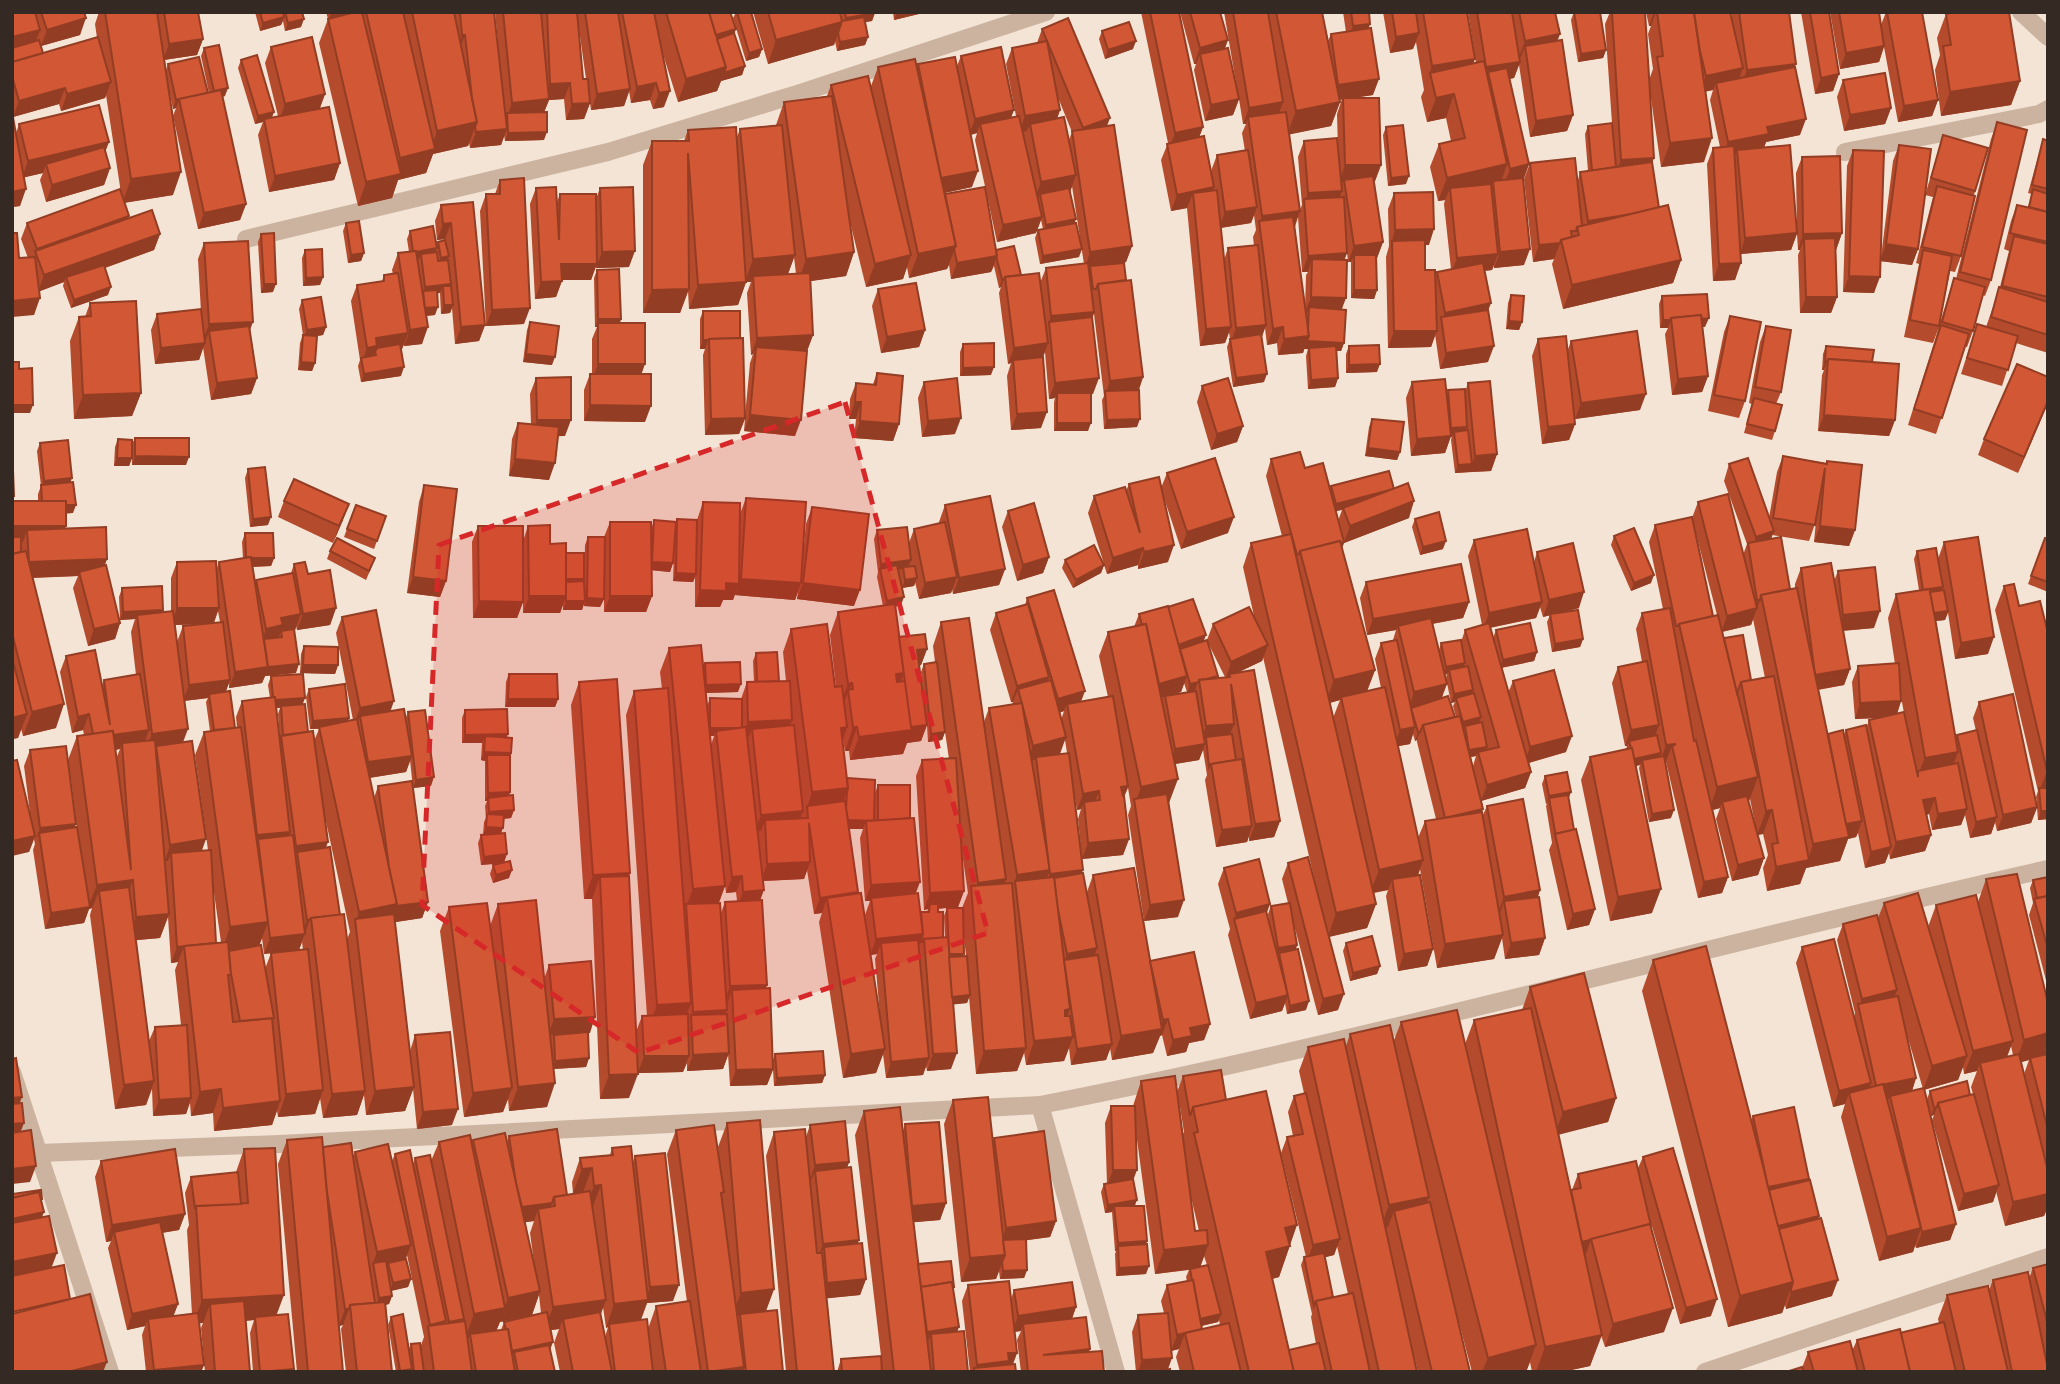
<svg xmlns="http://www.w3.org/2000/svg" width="2060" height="1384" font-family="'Roboto Condensed',sans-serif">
<rect width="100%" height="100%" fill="#f3e4d5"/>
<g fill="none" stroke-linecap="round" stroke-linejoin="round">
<g stroke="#ccb3a0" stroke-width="18">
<path d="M 2021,12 L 2048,37"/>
<path d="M 1845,152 L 2039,114 L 2048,109"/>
<path d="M 246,239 L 608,152 L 797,94 L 1046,12"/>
<path d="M 12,1072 L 110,1372"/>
<path d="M 1040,1105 L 1116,1372"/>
<path d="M 39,1153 L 279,1144 L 1040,1105 C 1379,1039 1711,944 2048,869"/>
<path d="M 1705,1372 L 2048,1257"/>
</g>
</g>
<g fill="#b54b2d" fill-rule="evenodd">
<path d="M 12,12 L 84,12 L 80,35 L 41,46 L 43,53 L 97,38 L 95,24 L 99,12 L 198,12 L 203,39 L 197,55 L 164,60 L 166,70 L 168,64 L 209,93 L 201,56 L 204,48 L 225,96 L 222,97 L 246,204 L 240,220 L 198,229 L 173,116 L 176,108 L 173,109 L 169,90 L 173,195 L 124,203 L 128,218 L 160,234 L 154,250 L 105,268 L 108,295 L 71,308 L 63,286 L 64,282 L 39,291 L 34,315 L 19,258 L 28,258 L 21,239 L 27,223 L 121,193 L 106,95 L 105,98 L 61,111 L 59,104 L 13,117 L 16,133 L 19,124 L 105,151 L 110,168 L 104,185 L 46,202 L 40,180 L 43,173 L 24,177 L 20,206 L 12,207 Z"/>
<path d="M 255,12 L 302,12 L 301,27 L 285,31 L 283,21 L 281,25 L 260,31 Z"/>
<path d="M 326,12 L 494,12 L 505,117 L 495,12 L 730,12 L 736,29 L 734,33 L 745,66 L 742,75 L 721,81 L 717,91 L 678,102 L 662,51 L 664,107 L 653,109 L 650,100 L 631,103 L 629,91 L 624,106 L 591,110 L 590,103 L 584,119 L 566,120 L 564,99 L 549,100 L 544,112 L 544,140 L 505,141 L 504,135 L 501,145 L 470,148 L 469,143 L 468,146 L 433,154 L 426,173 L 398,180 L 392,198 L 358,206 L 319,43 L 328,19 ZM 579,29 L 586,79 L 583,79 Z"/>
<path d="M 736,12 L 751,12 L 762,49 L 759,57 L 746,61 L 733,18 Z"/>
<path d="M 753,12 L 840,12 L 842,21 L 841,12 L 875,12 L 872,21 L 865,22 L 868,37 L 865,45 L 837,51 L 835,41 L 834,45 L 768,64 Z"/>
<path d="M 893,12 L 927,12 L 894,20 Z"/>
<path d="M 1141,12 L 1179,12 L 1203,127 L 1199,137 L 1211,171 L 1217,155 L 1245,151 L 1242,133 L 1246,124 L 1243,124 L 1239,99 L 1233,115 L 1205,121 L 1194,70 L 1196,64 L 1194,64 L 1180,12 L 1220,12 L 1225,48 L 1238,95 L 1224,12 L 1322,12 L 1328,41 L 1331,34 L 1346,32 L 1343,12 L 1369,12 L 1370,24 L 1368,29 L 1373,95 L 1353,98 L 1381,165 L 1375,181 L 1373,181 L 1383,242 L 1377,258 L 1377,290 L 1374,299 L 1351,298 L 1351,262 L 1348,262 L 1347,252 L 1344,260 L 1342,310 L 1344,343 L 1341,351 L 1336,351 L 1338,378 L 1335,387 L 1308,389 L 1306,356 L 1308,349 L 1304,349 L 1303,353 L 1278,355 L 1277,343 L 1267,345 L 1265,328 L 1262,337 L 1264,382 L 1233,387 L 1227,347 L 1230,339 L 1229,332 L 1225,343 L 1200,346 L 1187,208 L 1171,211 L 1161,160 L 1168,143 ZM 1342,99 L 1337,114 L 1338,149 L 1304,141 L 1298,157 L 1302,205 L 1300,210 L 1289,134 L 1331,126 L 1340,102 L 1339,100 ZM 1254,215 L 1256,230 L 1253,237 L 1254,246 L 1228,248 L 1224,260 L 1221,228 L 1251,223 ZM 1298,217 L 1302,272 L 1308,272 L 1306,275 L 1305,309 L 1295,227 Z"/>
<path d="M 1383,12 L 1467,12 L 1473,63 L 1476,63 L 1468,12 L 1555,12 L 1557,41 L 1573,115 L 1567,131 L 1530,137 L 1519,65 L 1514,78 L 1509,79 L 1529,164 L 1523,180 L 1524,265 L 1494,268 L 1494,265 L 1492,270 L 1484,271 L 1488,310 L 1488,362 L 1440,369 L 1435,334 L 1431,347 L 1388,348 L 1386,257 L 1389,246 L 1388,209 L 1394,193 L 1429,245 L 1425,245 L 1425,270 L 1435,275 L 1437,272 L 1451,269 L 1444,204 L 1445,200 L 1438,201 L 1430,167 L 1439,144 L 1451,141 L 1446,118 L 1427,122 L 1421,97 L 1424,90 L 1416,42 L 1413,49 L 1390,53 Z"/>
<path d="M 1574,12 L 1606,50 L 1603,58 L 1578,62 L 1571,20 Z"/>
<path d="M 1610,12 L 1645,12 L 1649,80 L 1653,69 L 1648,34 L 1651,26 L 1649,26 L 1646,12 L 1730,12 L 1733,28 L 1731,12 L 1789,12 L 1800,135 L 1766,142 L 1764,148 L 1797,229 L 1796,173 L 1802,157 L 1842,233 L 1836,250 L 1837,297 L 1831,313 L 1800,313 L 1798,255 L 1800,250 L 1798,250 L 1797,234 L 1791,250 L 1740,254 L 1735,280 L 1713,281 L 1707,164 L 1713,148 L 1720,147 L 1710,100 L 1713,90 L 1706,91 L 1704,162 L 1661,167 L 1649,85 L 1652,163 L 1659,208 L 1681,260 L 1673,283 L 1563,309 L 1552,264 L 1554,259 L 1533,262 L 1524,179 L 1530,163 L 1578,180 L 1580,172 L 1588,171 L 1585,134 L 1588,126 L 1612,123 L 1605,24 Z"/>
<path d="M 1801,12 L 1829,12 L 1839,74 L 1833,91 L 1815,94 Z"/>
<path d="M 1830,12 L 1879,12 L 1881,25 L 1886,12 L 1922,12 L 1938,100 L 1932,116 L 1898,122 L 1884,47 L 1879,62 L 1840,69 Z"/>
<path d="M 1946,14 L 2020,81 L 2011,105 L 1941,116 L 1935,70 L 1940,55 L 1937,38 Z"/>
<path d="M 1042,29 L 1107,126 L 1132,246 L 1126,262 L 1124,263 L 1126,280 L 1143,377 L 1139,390 L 1137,427 L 1104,429 L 1102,400 L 1104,396 L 1094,314 L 1092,318 L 1093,394 L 1091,394 L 1088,431 L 1054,431 L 1054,402 L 1055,398 L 1049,399 L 1045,352 L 1043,357 L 1041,428 L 1011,430 L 1007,376 L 1011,363 L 1008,364 L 999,293 L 1001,287 L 999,288 L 994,266 L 991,272 L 951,279 L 949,265 L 947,269 L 909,278 L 907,267 L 903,279 L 866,287 L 850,222 L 854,252 L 846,276 L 810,281 L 813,335 L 807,351 L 795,436 L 744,431 L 745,419 L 739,434 L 705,435 L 703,355 L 705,349 L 700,349 L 700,319 L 703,311 L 740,338 L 745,416 L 750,363 L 753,354 L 751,355 L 747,293 L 751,282 L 746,282 L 738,305 L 689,309 L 688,291 L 680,313 L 643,313 L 643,165 L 652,141 L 684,141 L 688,130 L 737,137 L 740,129 L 776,125 L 784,102 L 827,96 L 831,85 L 871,86 L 878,67 L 917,67 L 918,64 L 957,66 L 961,56 L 1012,117 L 1016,116 L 1006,64 L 1012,48 L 1037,43 ZM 1057,95 L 1072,132 L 1069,140 L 1057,119 L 1060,110 ZM 977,133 L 975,140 L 997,242 L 1036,233 L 1041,220 L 1043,229 L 1038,230 L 1035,238 L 1040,264 L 1079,257 L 1074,224 L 1076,219 L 1070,192 L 1072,186 L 1084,264 L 1046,268 L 1040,283 L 1021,275 L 945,195 L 944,193 L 972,187 L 971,135 ZM 794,257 L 796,274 L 788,274 Z"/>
<path d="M 1102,31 L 1133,49 L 1105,59 L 1099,39 Z"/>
<path d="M 271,47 L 325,94 L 320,108 L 340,163 L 334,180 L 269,192 L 258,135 L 263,122 L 255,124 L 238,68 L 241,60 L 272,118 L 278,116 L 265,63 Z"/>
<path d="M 1843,80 L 1891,108 L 1885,124 L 1844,131 L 1837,97 Z"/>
<path d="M 1997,122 L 1991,280 L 1985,296 L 1983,295 L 1973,331 L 1967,347 L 1965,347 L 1936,434 L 1908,425 L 1939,327 L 1933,343 L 1904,337 L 1919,264 L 1916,263 L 1933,197 L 1925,195 L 1918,249 L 1912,265 L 1880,261 L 1874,293 L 1843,292 L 1847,166 L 1853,150 L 1881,257 L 1893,161 L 1899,145 L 1926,192 L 1943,135 L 1988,148 L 1974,195 L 1961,256 L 1955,272 L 1950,271 L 1939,326 L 1954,278 L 1956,279 L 1991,139 Z"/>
<path d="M 1386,127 L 1406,184 L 1388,186 L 1383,135 Z"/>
<path d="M 2043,139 L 2048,141 L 2048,190 L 2046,193 L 2048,194 L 2048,353 L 2016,343 L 2002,386 L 1961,374 L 1977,324 L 1986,327 L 2000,287 L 2009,251 L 2004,249 L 2011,221 L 2017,205 L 2028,207 L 2032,194 L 2028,193 Z"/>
<path d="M 500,180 L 524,324 L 486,326 L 480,211 L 486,194 L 495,194 Z"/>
<path d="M 536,188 L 557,202 L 560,194 L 596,199 L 600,188 L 629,267 L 596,268 L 596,265 L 591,280 L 562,280 L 556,297 L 535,299 L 530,204 Z"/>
<path d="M 473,202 L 485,325 L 479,341 L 455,344 L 452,308 L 450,313 L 441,314 L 440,293 L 437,293 L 435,315 L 426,316 L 422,344 L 404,346 L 404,344 L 402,349 L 401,350 L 401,376 L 361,382 L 358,366 L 360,360 L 351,301 L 357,285 L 382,281 L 384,275 L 393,274 L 392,270 L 398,253 L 409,252 L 407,239 L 410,231 L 436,246 L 438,242 L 445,240 L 445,239 L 437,240 L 435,221 L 441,205 Z"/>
<path d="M 346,223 L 364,253 L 361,261 L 348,263 L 343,231 Z"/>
<path d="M 261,234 L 273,292 L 261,293 L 258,242 Z"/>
<path d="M 204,243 L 250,329 L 257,378 L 251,394 L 211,400 L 203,347 L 199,360 L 155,364 L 151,330 L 157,314 L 201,312 L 198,259 Z"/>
<path d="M 305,250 L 323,277 L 320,285 L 303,286 L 302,258 Z"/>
<path d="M 597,270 L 621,319 L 620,323 L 641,374 L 645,422 L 584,421 L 584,390 L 590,374 L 592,374 L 592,339 L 597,327 L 595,327 L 594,278 Z"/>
<path d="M 878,289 L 925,330 L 919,347 L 881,353 L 872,306 Z"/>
<path d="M 1511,295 L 1522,322 L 1519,330 L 1506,329 L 1508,303 Z"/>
<path d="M 1662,296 L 1705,327 L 1702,327 L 1708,376 L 1702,392 L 1672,395 L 1665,334 L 1668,328 L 1660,328 L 1659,304 Z"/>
<path d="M 302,300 L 326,327 L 323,335 L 317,336 L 315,363 L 312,371 L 298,370 L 300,343 L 303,335 L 299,309 Z"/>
<path d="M 90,303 L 141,393 L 132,416 L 74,419 L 70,341 L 79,317 L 85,317 Z"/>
<path d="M 1730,316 L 1745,401 L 1739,418 L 1708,411 L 1724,332 Z"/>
<path d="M 530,322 L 552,365 L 523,362 L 527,330 Z"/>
<path d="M 1766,326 L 1781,392 L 1776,404 L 1775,431 L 1772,440 L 1744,433 L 1752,404 L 1749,403 L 1760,342 Z"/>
<path d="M 1538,339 L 1567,352 L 1571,341 L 1640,410 L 1575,419 L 1575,424 L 1569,440 L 1542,444 L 1532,356 Z"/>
<path d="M 963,344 L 991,375 L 960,376 L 960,352 Z"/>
<path d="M 1349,346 L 1377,372 L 1346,373 L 1346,354 Z"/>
<path d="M 1826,346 L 1872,362 L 1895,420 L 1889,436 L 1818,431 L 1822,375 L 1824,370 L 1822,370 L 1823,354 Z"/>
<path d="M 877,373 L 899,424 L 893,441 L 854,438 L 856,419 L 849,419 L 850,399 L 856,383 L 873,384 Z"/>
<path d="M 536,378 L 565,436 L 558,436 L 549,480 L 509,476 L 512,439 L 518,423 L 531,424 L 530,394 Z"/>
<path d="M 924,382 L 955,434 L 922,437 L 918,398 Z"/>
<path d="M 1412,382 L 1447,394 L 1448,390 L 1465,392 L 1468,383 L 1497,454 L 1491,471 L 1455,473 L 1451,440 L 1452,436 L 1451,436 L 1445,453 L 1411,456 L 1406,398 Z"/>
<path d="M 1202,386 L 1243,426 L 1237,442 L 1211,450 L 1197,402 Z"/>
<path d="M 2048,403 L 2018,473 L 1978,455 L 1984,439 Z"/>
<path d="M 1372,419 L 1400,452 L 1397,460 L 1365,456 L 1369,427 Z"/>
<path d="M 135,438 L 186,465 L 132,465 L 132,458 L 129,466 L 114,466 L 115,447 L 118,439 L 132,444 Z"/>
<path d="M 40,443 L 70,482 L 73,513 L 66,513 L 65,529 L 107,559 L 104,566 L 120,623 L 115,639 L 88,646 L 73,588 L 78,576 L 33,578 L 56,728 L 23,736 L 21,729 L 18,738 L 12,739 L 12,501 L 38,501 L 38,494 L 41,486 L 37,451 Z"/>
<path d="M 1783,456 L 1826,463 L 1827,461 L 1855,530 L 1849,546 L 1814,542 L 1816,521 L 1809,541 L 1772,535 L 1771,539 L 1790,589 L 1795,588 L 1795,584 L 1801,568 L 1834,581 L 1838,571 L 1874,628 L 1843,631 L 1850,669 L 1844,685 L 1818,690 L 1828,734 L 1844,735 L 1846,730 L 1867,726 L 1869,720 L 1880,718 L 1855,719 L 1852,682 L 1858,666 L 1895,664 L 1888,618 L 1896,594 L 1919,590 L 1914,559 L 1917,551 L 1938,559 L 1944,542 L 1988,654 L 1955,659 L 1948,613 L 1945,620 L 1935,621 L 1955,739 L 1957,735 L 1976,731 L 1973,718 L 1979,702 L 2037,803 L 2036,797 L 2038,791 L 1995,610 L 2004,586 L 2019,606 L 2048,633 L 2048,819 L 2038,820 L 2037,808 L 2031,823 L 1997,831 L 1995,822 L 1991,834 L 1970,838 L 1965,815 L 1961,825 L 1932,830 L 1929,814 L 1927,815 L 1931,835 L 1925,851 L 1890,859 L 1889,853 L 1885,863 L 1865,868 L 1858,833 L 1856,837 L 1848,839 L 1840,861 L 1806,868 L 1800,884 L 1767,891 L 1763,868 L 1768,855 L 1763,834 L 1757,835 L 1764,858 L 1758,875 L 1732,881 L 1716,819 L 1720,808 L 1712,810 L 1728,877 L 1722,893 L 1698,898 L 1666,762 L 1666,761 L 1665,761 L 1671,818 L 1649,822 L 1639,768 L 1640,765 L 1636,766 L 1652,913 L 1610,921 L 1581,780 L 1590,757 L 1626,749 L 1627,746 L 1625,746 L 1612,683 L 1618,667 L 1642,662 L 1636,629 L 1642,613 L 1663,609 L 1649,542 L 1655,525 L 1692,518 L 1698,502 L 1743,555 L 1747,544 L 1724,481 L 1729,464 L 1769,518 L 1777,472 ZM 1695,530 L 1717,615 L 1713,616 ZM 1753,619 L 1765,678 L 1751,680 L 1724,638 L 1722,632 L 1751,625 ZM 1901,697 L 1904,713 L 1897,714 L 1901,701 ZM 1750,799 L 1756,829 L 1748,801 Z"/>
<path d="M 1271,459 L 1305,468 L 1329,488 L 1331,486 L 1394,489 L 1409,518 L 1344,543 L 1342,547 L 1375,670 L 1367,691 L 1381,688 L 1375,659 L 1381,643 L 1393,640 L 1396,630 L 1367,635 L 1360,598 L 1366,582 L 1469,602 L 1463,618 L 1432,624 L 1439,650 L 1441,643 L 1461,642 L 1465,630 L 1482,625 L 1468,556 L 1474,540 L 1534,562 L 1537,552 L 1579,608 L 1560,613 L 1583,639 L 1580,647 L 1552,652 L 1547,622 L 1550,615 L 1543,617 L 1540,607 L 1536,618 L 1490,628 L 1493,638 L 1496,630 L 1537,652 L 1534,661 L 1501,668 L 1508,693 L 1513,681 L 1566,752 L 1529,763 L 1531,772 L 1525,788 L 1481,801 L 1482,817 L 1487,806 L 1540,890 L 1538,897 L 1545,938 L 1539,955 L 1505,959 L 1502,938 L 1494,959 L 1437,968 L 1420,869 L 1418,875 L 1433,949 L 1427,966 L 1398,971 L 1386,896 L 1388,890 L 1374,893 L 1376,904 L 1367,928 L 1329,937 L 1338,1010 L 1318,1015 L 1293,921 L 1297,945 L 1296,949 L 1306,1010 L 1287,1014 L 1285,1003 L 1282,1011 L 1250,1019 L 1228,935 L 1230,929 L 1218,884 L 1224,868 L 1267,914 L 1269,923 L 1268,914 L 1271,906 L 1288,903 L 1282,879 L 1288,863 L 1318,895 L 1263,657 L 1262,661 L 1239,672 L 1280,821 L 1274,837 L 1249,841 L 1249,836 L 1247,842 L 1216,847 L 1205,780 L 1207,775 L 1203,750 L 1199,760 L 1175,764 L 1169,803 L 1178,917 L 1144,921 L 1128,815 L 1131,806 L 1128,788 L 1124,797 L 1129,839 L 1123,855 L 1082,859 L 1082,873 L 1087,892 L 1093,875 L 1150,961 L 1210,1024 L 1204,1040 L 1189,1043 L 1186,1052 L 1167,1056 L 1162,1035 L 1160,1036 L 1153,1053 L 1112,1060 L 1110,1048 L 1106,1060 L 1071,1065 L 1069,1048 L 1064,1061 L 1026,1065 L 1024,1052 L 1017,1071 L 976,1074 L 969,997 L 967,1003 L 953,1004 L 951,1069 L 927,1071 L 926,1066 L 923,1075 L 886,1078 L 883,1054 L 876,1073 L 843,1078 L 819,922 L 822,913 L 814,914 L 807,870 L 804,879 L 763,881 L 760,900 L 767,985 L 765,989 L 773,1060 L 775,1054 L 825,1075 L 822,1083 L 774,1086 L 773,1070 L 767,1085 L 730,1086 L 728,1054 L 723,1069 L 687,1071 L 687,1063 L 683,1072 L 638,1073 L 636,1032 L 642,1016 L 647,1016 L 626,715 L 634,691 L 662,689 L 660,672 L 669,648 L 703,667 L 705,663 L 738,692 L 706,693 L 707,706 L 710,698 L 741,699 L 747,682 L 754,682 L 753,661 L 756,653 L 779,681 L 786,681 L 783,652 L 791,629 L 835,687 L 836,687 L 830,635 L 838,612 L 883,606 L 877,577 L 878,572 L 874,539 L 877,530 L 909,543 L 914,529 L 939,524 L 939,522 L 945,505 L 1005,569 L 999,585 L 953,594 L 952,589 L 951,593 L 919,599 L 915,582 L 914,586 L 902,588 L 901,605 L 895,607 L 899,637 L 927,649 L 921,665 L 919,666 L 925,713 L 921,672 L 924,664 L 935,662 L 933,646 L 941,622 L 984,722 L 989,708 L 1012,704 L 1013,702 L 1011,702 L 990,630 L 996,613 L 1025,605 L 1027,598 L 1081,702 L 1108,697 L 1099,656 L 1108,632 L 1134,627 L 1139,614 L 1203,642 L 1207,640 L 1213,624 L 1254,616 L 1243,567 L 1251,543 L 1282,536 L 1266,476 ZM 1342,510 L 1338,521 L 1336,511 ZM 1208,643 L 1225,677 L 1217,678 ZM 1447,674 L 1446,678 L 1451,703 L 1455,702 L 1453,706 L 1456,717 L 1455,717 L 1442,698 L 1445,675 ZM 1184,683 L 1187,692 L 1174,694 L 1181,692 ZM 1340,700 L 1333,718 L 1330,703 ZM 1064,711 L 1061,720 L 1059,713 ZM 927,725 L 928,742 L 942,740 L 945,732 L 944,725 L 949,759 L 922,760 L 916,776 L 924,910 L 928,909 L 927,912 L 921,913 L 915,894 L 910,818 L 878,785 L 875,793 L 875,821 L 874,821 L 847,779 L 842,741 L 843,740 L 845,751 L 849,751 L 850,760 L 903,754 L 907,743 L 921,741 ZM 1413,734 L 1415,741 L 1417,740 L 1417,742 L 1436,819 L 1425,821 L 1418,838 L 1398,746 L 1410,744 ZM 710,736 L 714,736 L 711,745 ZM 1065,740 L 1067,753 L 1057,754 ZM 1476,756 L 1473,766 L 1471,757 ZM 1073,787 L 1077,810 L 1081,809 L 1078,819 L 1081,848 ZM 849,829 L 863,829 L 860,838 L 865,901 L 870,901 L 865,915 L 868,936 L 858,892 ZM 961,846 L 968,893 L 962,908 L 948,908 L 958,907 L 964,891 ZM 724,875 L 726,893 L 736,892 L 737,901 L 725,902 L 721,913 L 719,903 L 725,886 ZM 947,908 L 944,916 L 945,937 L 943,938 L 938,909 ZM 963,927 L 966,956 L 963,956 ZM 877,954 L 875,959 L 880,1016 L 871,955 Z"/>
<path d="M 248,469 L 268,525 L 250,527 L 245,478 Z"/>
<path d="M 1167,473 L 1228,533 L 1181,549 L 1163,495 L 1168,562 L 1138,569 L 1138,565 L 1107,574 L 1104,565 L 1101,573 L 1073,588 L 1062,568 L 1065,560 L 1104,564 L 1088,513 L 1094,496 L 1126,491 L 1129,484 L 1161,488 Z"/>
<path d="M 424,485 L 446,581 L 440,597 L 407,593 L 419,502 Z"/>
<path d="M 746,498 L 804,545 L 806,524 L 812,507 L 854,606 L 797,599 L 798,591 L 795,600 L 735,595 L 735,594 L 733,600 L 723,600 L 720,607 L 695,607 L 695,577 L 693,582 L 673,581 L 674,553 L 673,563 L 670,572 L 652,570 L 652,596 L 646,612 L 604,612 L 604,576 L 604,599 L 600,607 L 584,606 L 584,602 L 582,610 L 563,610 L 563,605 L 560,613 L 523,613 L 523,602 L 517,618 L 473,618 L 472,542 L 478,526 L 523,541 L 528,526 L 550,544 L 566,554 L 583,581 L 584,593 L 585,545 L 588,537 L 604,537 L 610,522 L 651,530 L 654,520 L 676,524 L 677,519 L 697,520 L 703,502 L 740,514 Z"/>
<path d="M 284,501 L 343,520 L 333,543 L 278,517 Z"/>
<path d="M 356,505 L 386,516 L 374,549 L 344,537 Z"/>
<path d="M 1008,511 L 1049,557 L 1043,573 L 1017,581 L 1002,527 Z"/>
<path d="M 1415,519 L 1443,549 L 1420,555 L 1412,527 Z"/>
<path d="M 245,533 L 274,558 L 271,566 L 252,567 L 255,584 L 256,580 L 291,573 L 294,564 L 308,574 L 336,608 L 330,625 L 297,630 L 296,626 L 295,630 L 296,673 L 265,676 L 262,683 L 229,688 L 229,683 L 225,692 L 235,728 L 237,727 L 236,717 L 242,701 L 270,698 L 268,685 L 271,676 L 302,704 L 308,732 L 314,741 L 319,729 L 310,729 L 306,697 L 309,689 L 349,718 L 348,721 L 353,720 L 336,633 L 342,617 L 390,711 L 405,720 L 408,712 L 431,786 L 413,788 L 410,760 L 406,772 L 369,778 L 374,798 L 378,786 L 428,902 L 422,918 L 395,922 L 410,1051 L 415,1035 L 452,1125 L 417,1129 L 413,1089 L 405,1111 L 366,1115 L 364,1095 L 357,1115 L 323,1118 L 320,1098 L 315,1114 L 278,1117 L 277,1111 L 272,1125 L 214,1131 L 213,1113 L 191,1116 L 190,1103 L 186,1114 L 153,1116 L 152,1089 L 146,1105 L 115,1109 L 90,915 L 92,908 L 89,909 L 84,923 L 45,929 L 33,850 L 35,844 L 34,839 L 29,852 L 31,821 L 24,766 L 30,750 L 68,760 L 77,736 L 84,735 L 83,730 L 72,733 L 60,672 L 66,656 L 102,686 L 104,680 L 136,675 L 131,632 L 135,619 L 120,620 L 119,597 L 122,588 L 162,612 L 171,611 L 171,578 L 177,562 L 216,571 L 219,562 L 243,558 L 242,542 ZM 218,611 L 220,622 L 214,623 ZM 200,624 L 183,626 L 177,642 L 174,625 ZM 208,698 L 206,702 L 210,731 L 204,732 L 195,755 L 208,850 L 202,851 L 183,742 L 184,701 ZM 276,708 L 280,708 L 278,714 L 280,740 ZM 120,749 L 116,759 L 115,750 ZM 70,772 L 77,828 L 75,828 ZM 325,817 L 350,932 L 347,939 L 340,915 L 326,848 ZM 213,886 L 221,942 L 216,943 ZM 168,917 L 171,963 L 178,962 L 175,970 L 181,1025 L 155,1027 L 149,1041 L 136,940 L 160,938 ZM 304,936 L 302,942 L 303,950 L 299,950 ZM 262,938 L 264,954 L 271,953 L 265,969 L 259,946 Z"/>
<path d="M 1614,536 L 1651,583 L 1631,591 L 1611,545 Z"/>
<path d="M 2045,538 L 2048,539 L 2048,592 L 2028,584 Z"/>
<path d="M 330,551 L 372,566 L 366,580 L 327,559 Z"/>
<path d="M 304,646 L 338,665 L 335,674 L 300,673 L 301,654 Z"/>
<path d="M 509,674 L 558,699 L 555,707 L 505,707 L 506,682 Z"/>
<path d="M 579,682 L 629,1098 L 600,1099 L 592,899 L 584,899 L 571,705 Z"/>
<path d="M 465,710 L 507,737 L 510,757 L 510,792 L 509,796 L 514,810 L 511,818 L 504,819 L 501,833 L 504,863 L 509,878 L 493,883 L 490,874 L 493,865 L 503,863 L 481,865 L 478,843 L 481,835 L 483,835 L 484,822 L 486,818 L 485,806 L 487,801 L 485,801 L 485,761 L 481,760 L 482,743 L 462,743 L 462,718 Z"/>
<path d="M 1545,776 L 1571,792 L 1568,798 L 1574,830 L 1595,909 L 1589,925 L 1567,930 L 1549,850 L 1552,843 L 1546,806 L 1547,804 L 1546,804 L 1542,784 Z"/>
<path d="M 2048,877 L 2048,988 L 2029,915 L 2033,903 L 2030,888 L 2033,880 Z"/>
<path d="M 1986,879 L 2048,1049 L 2046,1054 L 2048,1054 L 2048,1207 L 2044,1216 L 2005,1226 L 1996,1191 L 1993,1202 L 1958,1211 L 1932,1120 L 1934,1115 L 1931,1116 L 1927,1099 L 1930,1091 L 1970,1095 L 1973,1094 L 1971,1087 L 1977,1071 L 1964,1074 L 1963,1067 L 1958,1080 L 1924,1090 L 1956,1224 L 1950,1240 L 1916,1248 L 1915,1245 L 1913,1252 L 1879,1261 L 1841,1117 L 1845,1104 L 1833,1107 L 1796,963 L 1802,947 L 1854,1017 L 1855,1013 L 1837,940 L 1843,924 L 1878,918 L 1884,903 L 1928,927 L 1936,905 L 1978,902 ZM 1907,1035 L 1923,1089 L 1912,1091 L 1916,1078 ZM 2011,1046 L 2013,1055 L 2007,1057 ZM 2029,1060 L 2024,1074 L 2021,1062 Z"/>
<path d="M 498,904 L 544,979 L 549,965 L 590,1033 L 588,1033 L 589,1058 L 586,1067 L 554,1069 L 547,1107 L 509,1111 L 508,1099 L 503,1112 L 464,1117 L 440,931 L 449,907 L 490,926 Z"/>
<path d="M 1346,943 L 1380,966 L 1377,974 L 1350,981 L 1343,951 Z"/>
<path d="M 1653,960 L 1751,1121 L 1753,1116 L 1809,1181 L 1819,1216 L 1818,1219 L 1832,1296 L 1786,1309 L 1785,1305 L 1782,1313 L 1728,1327 L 1642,991 Z"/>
<path d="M 1530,987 L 1616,1098 L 1608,1122 L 1558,1134 L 1571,1190 L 1572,1190 L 1578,1174 L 1638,1168 L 1643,1157 L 1711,1316 L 1680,1324 L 1651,1223 L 1664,1332 L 1605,1347 L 1601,1335 L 1590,1366 L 1562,1372 L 1532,1372 L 1530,1362 L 1526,1372 L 1472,1372 L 1452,1296 L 1470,1372 L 1418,1372 L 1409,1336 L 1417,1372 L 1180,1372 L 1176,1357 L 1179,1349 L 1171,1351 L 1167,1370 L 1170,1372 L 1136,1372 L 1132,1332 L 1138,1315 L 1164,1313 L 1161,1301 L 1167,1285 L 1187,1281 L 1186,1277 L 1189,1270 L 1155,1274 L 1136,1132 L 1133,1181 L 1135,1206 L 1147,1241 L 1146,1244 L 1146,1274 L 1116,1276 L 1115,1254 L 1116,1251 L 1115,1251 L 1112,1212 L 1105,1213 L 1101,1192 L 1104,1184 L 1107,1184 L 1105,1123 L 1111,1106 L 1133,1106 L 1141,1081 L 1177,1092 L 1183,1076 L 1226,1100 L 1290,1245 L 1279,1277 L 1272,1279 L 1289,1350 L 1316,1344 L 1311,1317 L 1312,1314 L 1301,1265 L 1304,1257 L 1306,1257 L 1281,1153 L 1287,1137 L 1293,1136 L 1288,1112 L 1294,1096 L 1304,1093 L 1299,1071 L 1308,1047 L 1346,1046 L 1350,1034 L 1394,1040 L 1401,1022 L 1465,1044 L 1474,1020 L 1522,1010 ZM 1179,1101 L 1184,1132 L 1183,1134 ZM 1191,1197 L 1199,1231 L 1195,1231 ZM 1337,1246 L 1348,1294 L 1333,1297 L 1325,1257 L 1334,1255 ZM 1204,1256 L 1207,1265 L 1200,1266 ZM 1219,1320 L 1220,1325 L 1202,1329 L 1201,1326 L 1218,1322 Z"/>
<path d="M 953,1100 L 993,1141 L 994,1138 L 1056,1221 L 1050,1237 L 1026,1240 L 1027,1270 L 1024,1278 L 1000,1279 L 999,1271 L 996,1279 L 961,1282 L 944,1124 Z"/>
<path d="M 864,1111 L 903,1131 L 905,1124 L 946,1203 L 940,1220 L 913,1222 L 918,1264 L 953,1290 L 957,1332 L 968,1372 L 837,1372 L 841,1359 L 881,1356 L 855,1135 Z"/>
<path d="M 727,1123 L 774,1289 L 766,1311 L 783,1372 L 560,1372 L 554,1343 L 559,1329 L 551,1330 L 550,1350 L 555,1372 L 396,1372 L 388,1325 L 391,1317 L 409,1349 L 411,1344 L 421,1345 L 424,1337 L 407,1255 L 405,1259 L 411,1279 L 408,1287 L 391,1291 L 392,1296 L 389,1304 L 386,1305 L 392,1372 L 346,1372 L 341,1329 L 343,1325 L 339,1326 L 343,1372 L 297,1372 L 278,1164 L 287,1140 L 323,1147 L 353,1157 L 355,1152 L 392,1161 L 395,1154 L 413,1165 L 415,1158 L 431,1161 L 439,1142 L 471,1143 L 473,1140 L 507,1142 L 509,1136 L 567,1195 L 583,1192 L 573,1193 L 572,1182 L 580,1158 L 610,1155 L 612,1148 L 633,1162 L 635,1156 L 673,1301 L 647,1303 L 641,1320 L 648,1329 L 656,1306 L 687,1302 L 667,1154 L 676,1130 L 719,1159 L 718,1147 ZM 534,1221 L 530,1233 L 534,1263 L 525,1222 ZM 539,1295 L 541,1313 L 504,1322 L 501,1330 L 496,1331 L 500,1322 L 532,1315 ZM 603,1307 L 606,1328 L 608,1327 L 605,1337 L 601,1314 Z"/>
<path d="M 810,1125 L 849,1162 L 847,1168 L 857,1244 L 866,1279 L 860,1295 L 827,1298 L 834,1372 L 786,1372 L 766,1156 L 774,1132 L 806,1137 Z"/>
<path d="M 244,1149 L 277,1315 L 294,1369 L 293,1372 L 253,1372 L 250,1333 L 254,1320 L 246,1321 L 250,1372 L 205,1372 L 201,1328 L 203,1323 L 199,1323 L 204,1365 L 201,1372 L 146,1372 L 142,1335 L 145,1326 L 127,1330 L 108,1248 L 111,1241 L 106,1242 L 95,1177 L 101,1161 L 185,1214 L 179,1230 L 162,1233 L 178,1304 L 173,1316 L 192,1314 L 187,1230 L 189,1225 L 185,1193 L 191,1177 L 236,1172 Z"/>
<path d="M 2048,1264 L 2048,1372 L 1786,1372 L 1802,1368 L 1808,1352 L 1852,1351 L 1857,1340 L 1900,1333 L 1939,1323 L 1938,1319 L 1947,1295 L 1989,1290 L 1993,1280 L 2029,1278 L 2033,1268 Z"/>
<path d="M 968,1285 L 1011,1299 L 1014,1290 L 1076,1307 L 1072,1319 L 1089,1352 L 1104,1372 L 1021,1372 L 1017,1340 L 1021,1331 L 1014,1332 L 1017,1353 L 1013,1364 L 1016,1372 L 970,1372 L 962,1301 Z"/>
</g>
<g fill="#933d24">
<path d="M 352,12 L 351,16 L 328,21 L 331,13 Z"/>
<path d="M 897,12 L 927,12 L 894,20 Z"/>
<path d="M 1654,12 L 1656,12 L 1651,26 L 1649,26 Z"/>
<path d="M 875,13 L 872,21 L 843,26 L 846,18 Z"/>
<path d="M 284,17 L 281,25 L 260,31 L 263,23 Z"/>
<path d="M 86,18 L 80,35 L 41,46 L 47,30 Z"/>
<path d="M 304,19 L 301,27 L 285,31 L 288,23 Z"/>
<path d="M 842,22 L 834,45 L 768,64 L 776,40 Z"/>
<path d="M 1370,24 L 1364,40 L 1347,42 L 1353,26 Z"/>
<path d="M 736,29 L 733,37 L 713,44 L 713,37 Z"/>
<path d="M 40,30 L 34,46 L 12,52 L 12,37 Z"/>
<path d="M 1419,33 L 1413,49 L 1390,53 L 1396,37 Z"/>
<path d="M 1560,34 L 1554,50 L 1525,46 L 1521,57 L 1519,57 L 1525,41 Z"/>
<path d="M 462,35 L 465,35 L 459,51 L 456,51 Z"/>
<path d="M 868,37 L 865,45 L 837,51 L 840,42 Z"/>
<path d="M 203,39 L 197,55 L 163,60 L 169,44 Z"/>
<path d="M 1228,40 L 1222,57 L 1200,54 L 1196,64 L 1194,64 L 1200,48 Z"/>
<path d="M 1136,41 L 1133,49 L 1105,59 L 1108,50 Z"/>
<path d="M 1884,46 L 1879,62 L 1840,69 L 1846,53 Z"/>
<path d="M 762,49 L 759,57 L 746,61 L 749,53 Z"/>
<path d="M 1606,50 L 1603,58 L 1578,62 L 1581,54 Z"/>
<path d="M 1475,59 L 1466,83 L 1430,73 L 1424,90 L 1432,66 Z"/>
<path d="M 1520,62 L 1514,78 L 1490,82 L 1488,72 L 1484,83 L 1480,84 L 1486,67 Z"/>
<path d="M 1796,64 L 1790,80 L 1741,86 L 1747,70 Z"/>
<path d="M 745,66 L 742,75 L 721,81 L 717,91 L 678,102 L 686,79 L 726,67 Z"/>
<path d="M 1743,68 L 1737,84 L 1716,83 L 1713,90 L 1700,93 L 1706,76 Z"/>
<path d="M 1839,74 L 1833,91 L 1815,94 L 1821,78 Z"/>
<path d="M 1379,79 L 1373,95 L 1332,101 L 1338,85 Z"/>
<path d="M 2020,81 L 2011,105 L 1941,116 L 1950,92 Z"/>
<path d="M 111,82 L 105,98 L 61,111 L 67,94 Z"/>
<path d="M 570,83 L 564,99 L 549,100 L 543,115 L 507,116 L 512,103 L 544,100 L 550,84 Z"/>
<path d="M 656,83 L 650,100 L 631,103 L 637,87 Z"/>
<path d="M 65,88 L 59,104 L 13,117 L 19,101 Z"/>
<path d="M 228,88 L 225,96 L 211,100 L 214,92 Z"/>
<path d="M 630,89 L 624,106 L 591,110 L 597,94 Z"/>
<path d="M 670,91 L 664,107 L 653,109 L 659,93 Z"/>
<path d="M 325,94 L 319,110 L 279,120 L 285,104 Z"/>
<path d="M 1454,94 L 1446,118 L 1427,122 L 1436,98 Z"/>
<path d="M 1239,99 L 1233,115 L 1205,121 L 1211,105 Z"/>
<path d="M 176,100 L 179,100 L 176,108 L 173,109 Z"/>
<path d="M 1938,100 L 1932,116 L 1898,122 L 1904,106 Z"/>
<path d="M 1283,102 L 1277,119 L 1248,117 L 1246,124 L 1243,124 L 1249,108 Z"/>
<path d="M 1340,102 L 1331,126 L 1287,135 L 1296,111 Z"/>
<path d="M 590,103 L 584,119 L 566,120 L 572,104 Z"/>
<path d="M 1891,108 L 1885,124 L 1844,131 L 1850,115 Z"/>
<path d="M 1014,110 L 1008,126 L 980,124 L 977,133 L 969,135 L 975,119 Z"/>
<path d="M 1060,110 L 1054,126 L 1030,124 L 1027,131 L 1019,133 L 1025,116 Z"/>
<path d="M 274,112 L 271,120 L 264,119 L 263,122 L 255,124 L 258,116 Z"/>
<path d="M 1573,115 L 1567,131 L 1530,137 L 1536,121 Z"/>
<path d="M 1110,118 L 1104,134 L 1078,145 L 1083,128 Z"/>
<path d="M 1806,119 L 1800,135 L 1766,142 L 1763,150 L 1737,150 L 1735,156 L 1722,158 L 1728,142 L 1767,127 Z"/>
<path d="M 477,122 L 468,146 L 433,154 L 426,173 L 398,180 L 392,198 L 358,206 L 366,182 L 394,176 L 400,158 L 430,151 L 437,131 Z"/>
<path d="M 1203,127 L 1197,143 L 1169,149 L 1175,133 Z"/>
<path d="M 507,129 L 501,145 L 470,148 L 476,132 Z"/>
<path d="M 547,132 L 544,140 L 505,141 L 508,133 Z"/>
<path d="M 1712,138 L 1704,162 L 1661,167 L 1670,143 Z"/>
<path d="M 109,142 L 103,158 L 46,164 L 43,173 L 22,178 L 28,161 Z"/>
<path d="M 1654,158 L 1648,174 L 1615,176 L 1621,160 Z"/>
<path d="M 340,163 L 334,180 L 269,192 L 275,176 Z"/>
<path d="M 1507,164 L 1499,188 L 1493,181 L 1489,190 L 1450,188 L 1445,200 L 1438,201 L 1447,178 Z"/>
<path d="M 1529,164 L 1523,181 L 1504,185 L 1510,169 Z"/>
<path d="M 1345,165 L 1381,165 L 1375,181 L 1339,182 Z"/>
<path d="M 110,168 L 104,185 L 46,202 L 52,185 Z"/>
<path d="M 978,171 L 972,187 L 935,195 L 941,178 Z"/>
<path d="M 181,172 L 173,195 L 122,203 L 131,179 Z"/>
<path d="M 1076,175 L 1070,192 L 1040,194 L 1039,197 L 1035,198 L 1041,182 Z"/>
<path d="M 1409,176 L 1406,184 L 1388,186 L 1391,178 Z"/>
<path d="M 1214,187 L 1208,204 L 1193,193 L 1187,208 L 1171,211 L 1177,195 Z"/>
<path d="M 26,189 L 20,206 L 12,207 L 12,192 Z"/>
<path d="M 1342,191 L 1336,207 L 1304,204 L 1308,193 Z"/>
<path d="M 246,204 L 240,220 L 198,229 L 204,213 Z"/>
<path d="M 1257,207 L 1251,223 L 1219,228 L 1225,212 Z"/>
<path d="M 1660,210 L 1582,237 L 1588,221 Z"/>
<path d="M 1300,211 L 1294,227 L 1259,224 L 1262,216 Z"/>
<path d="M 129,216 L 123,232 L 36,252 L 37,249 Z"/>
<path d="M 1042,217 L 1036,233 L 997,242 L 1003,225 Z"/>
<path d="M 1076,219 L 1073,227 L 1043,233 L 1046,225 Z"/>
<path d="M 451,223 L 445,239 L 437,240 L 443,224 Z"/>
<path d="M 1434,229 L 1429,245 L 1392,246 L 1392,241 L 1395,230 Z"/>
<path d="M 1797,233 L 1791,250 L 1740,254 L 1745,238 Z"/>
<path d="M 1842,233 L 1836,250 L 1805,250 L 1804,239 L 1800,250 L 1798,250 L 1803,234 Z"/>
<path d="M 160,234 L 154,250 L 68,281 L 66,277 L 64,282 L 38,292 L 44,275 Z"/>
<path d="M 1383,242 L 1377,258 L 1354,255 L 1351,262 L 1348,262 L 1354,246 Z"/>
<path d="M 1560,243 L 1554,259 L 1533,262 L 1539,245 Z"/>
<path d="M 1886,244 L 1918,249 L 1912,265 L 1880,261 Z"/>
<path d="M 956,246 L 947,269 L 909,278 L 918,254 Z"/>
<path d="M 1132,246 L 1126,262 L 1085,268 L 1090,252 Z"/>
<path d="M 437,248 L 434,256 L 421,254 L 419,259 L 410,260 L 413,252 Z"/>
<path d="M 1082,249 L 1079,257 L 1040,264 L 1043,256 Z"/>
<path d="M 1530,249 L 1524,265 L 1494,268 L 1500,252 Z"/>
<path d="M 635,251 L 629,267 L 596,268 L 602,252 Z"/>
<path d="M 854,252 L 846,276 L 798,283 L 806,259 Z"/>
<path d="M 364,253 L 361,261 L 348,263 L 351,255 Z"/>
<path d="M 1347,253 L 1341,270 L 1312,259 L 1308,272 L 1302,272 L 1308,256 Z"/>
<path d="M 1498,254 L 1492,270 L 1451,274 L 1457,258 Z"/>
<path d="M 795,255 L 786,279 L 753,276 L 751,282 L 746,282 L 738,305 L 689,309 L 698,285 L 745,282 L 753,259 Z"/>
<path d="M 911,255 L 903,279 L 866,287 L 875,264 Z"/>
<path d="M 449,256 L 446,264 L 438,266 L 441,258 Z"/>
<path d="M 997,256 L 991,272 L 951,279 L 957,263 Z"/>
<path d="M 1681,260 L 1673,283 L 1563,309 L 1572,285 Z"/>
<path d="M 1741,263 L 1735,280 L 1713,281 L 1719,264 Z"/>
<path d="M 561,264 L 597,264 L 591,280 L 555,280 Z"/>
<path d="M 1849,276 L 1880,277 L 1874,293 L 1843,292 Z"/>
<path d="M 323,277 L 320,285 L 303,286 L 306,278 Z"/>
<path d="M 1002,279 L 1004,279 L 1001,287 L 999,288 Z"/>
<path d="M 562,281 L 556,297 L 535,299 L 541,282 Z"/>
<path d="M 264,284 L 276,284 L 273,292 L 261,293 Z"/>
<path d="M 451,284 L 448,292 L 443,286 L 440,293 L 424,295 L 423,291 L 425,287 Z"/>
<path d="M 111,287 L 108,295 L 71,308 L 74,300 Z"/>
<path d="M 689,289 L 680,313 L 643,313 L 652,290 Z"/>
<path d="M 1354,290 L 1377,290 L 1374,299 L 1351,298 Z"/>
<path d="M 1311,297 L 1346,298 L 1340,314 L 1309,307 L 1307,313 L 1305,313 Z"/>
<path d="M 1806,297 L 1837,297 L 1831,313 L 1800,313 Z"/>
<path d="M 40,298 L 34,315 L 12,317 L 12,301 Z"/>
<path d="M 1491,303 L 1485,319 L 1442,322 L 1445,313 Z"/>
<path d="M 444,305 L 453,305 L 450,313 L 441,314 Z"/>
<path d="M 438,307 L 435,315 L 422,316 L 425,308 Z"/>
<path d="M 530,308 L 524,324 L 486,326 L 492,310 Z"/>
<path d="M 1094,312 L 1088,328 L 1049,322 L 1051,316 Z"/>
<path d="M 1709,318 L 1705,327 L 1672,328 L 1672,320 Z"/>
<path d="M 598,319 L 621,319 L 618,327 L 598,323 L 597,327 L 595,327 Z"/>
<path d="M 1663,320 L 1671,320 L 1668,328 L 1660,328 Z"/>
<path d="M 1509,321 L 1522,322 L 1519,330 L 1506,329 Z"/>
<path d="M 253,322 L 247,338 L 209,331 L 206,340 L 203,341 L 209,324 Z"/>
<path d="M 485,325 L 479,341 L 455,344 L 461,327 Z"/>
<path d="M 1266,325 L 1260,341 L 1230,344 L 1236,328 Z"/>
<path d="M 326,327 L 323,335 L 304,338 L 307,330 Z"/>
<path d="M 428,327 L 422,344 L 404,346 L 410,330 Z"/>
<path d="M 1231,327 L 1225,343 L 1200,346 L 1206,329 Z"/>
<path d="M 1283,327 L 1277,343 L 1267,345 L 1273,329 Z"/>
<path d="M 925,330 L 919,347 L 881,353 L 887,337 Z"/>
<path d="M 1394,331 L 1437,331 L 1431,347 L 1388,348 Z"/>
<path d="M 408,333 L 402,349 L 375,353 L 375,352 L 371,362 L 362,362 L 367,348 L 376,338 Z"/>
<path d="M 813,335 L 807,351 L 756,347 L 753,354 L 751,355 L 757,338 Z"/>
<path d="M 1309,336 L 1303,353 L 1278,355 L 1284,339 Z"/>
<path d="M 703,340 L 708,340 L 705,349 L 700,349 Z"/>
<path d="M 1307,341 L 1344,343 L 1341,351 L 1304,349 Z"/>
<path d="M 205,343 L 199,360 L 155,364 L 161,348 Z"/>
<path d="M 1048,343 L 1042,360 L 1013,360 L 1011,363 L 1008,364 L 1014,348 Z"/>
<path d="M 1494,346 L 1488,362 L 1440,369 L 1446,353 Z"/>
<path d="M 526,354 L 555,357 L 552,365 L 523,362 Z"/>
<path d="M 301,362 L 315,363 L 312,371 L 298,370 Z"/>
<path d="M 1825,362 L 1827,362 L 1824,370 L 1822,370 Z"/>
<path d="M 598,364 L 645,364 L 639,381 L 592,380 Z"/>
<path d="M 1380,364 L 1377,372 L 1346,373 L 1349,365 Z"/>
<path d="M 404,367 L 401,376 L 361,382 L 364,374 Z"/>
<path d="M 994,367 L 991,375 L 960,376 L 963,368 Z"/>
<path d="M 1267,374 L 1264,382 L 1233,387 L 1236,378 Z"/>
<path d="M 1708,376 L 1702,392 L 1672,395 L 1678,379 Z"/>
<path d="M 1143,377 L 1137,394 L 1106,393 L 1110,381 Z"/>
<path d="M 257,378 L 251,394 L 211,400 L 217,383 Z"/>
<path d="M 1099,378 L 1093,394 L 1057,398 L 1057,393 L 1055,398 L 1049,399 L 1055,383 Z"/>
<path d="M 1338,378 L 1335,387 L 1308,389 L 1311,380 Z"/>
<path d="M 141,393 L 132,416 L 74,419 L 83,395 Z"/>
<path d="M 1646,394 L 1640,410 L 1575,419 L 1581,403 Z"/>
<path d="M 2048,401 L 2048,403 L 2018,473 L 2024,457 Z"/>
<path d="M 855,402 L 861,402 L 856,419 L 849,419 Z"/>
<path d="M 12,405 L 33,405 L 30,413 L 12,413 Z"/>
<path d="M 590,405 L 651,406 L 645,422 L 584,421 Z"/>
<path d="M 1047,412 L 1041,428 L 1011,430 L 1017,414 Z"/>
<path d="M 750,415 L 801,420 L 795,436 L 744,431 Z"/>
<path d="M 1824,415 L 1895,420 L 1889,436 L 1818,431 Z"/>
<path d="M 745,418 L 739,434 L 705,435 L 711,419 Z"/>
<path d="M 961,418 L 955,434 L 922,437 L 928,421 Z"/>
<path d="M 1140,419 L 1137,427 L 1104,429 L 1107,420 Z"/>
<path d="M 537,420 L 571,420 L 565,436 L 531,437 Z"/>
<path d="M 860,421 L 899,424 L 893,441 L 854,438 Z"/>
<path d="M 1057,423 L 1091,423 L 1088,431 L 1054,431 Z"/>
<path d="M 1575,424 L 1569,440 L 1542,444 L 1548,427 Z"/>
<path d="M 1243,426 L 1237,442 L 1211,450 L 1217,434 Z"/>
<path d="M 1467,427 L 1464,435 L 1454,432 L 1452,436 L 1451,436 L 1445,453 L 1411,456 L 1417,439 L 1448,437 L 1451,428 Z"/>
<path d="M 1368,448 L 1400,452 L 1397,460 L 1365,456 Z"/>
<path d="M 1497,454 L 1491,471 L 1469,472 L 1475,456 Z"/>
<path d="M 135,456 L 189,457 L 186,465 L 132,465 Z"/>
<path d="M 117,458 L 132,458 L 129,466 L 114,466 Z"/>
<path d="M 515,459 L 555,463 L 549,480 L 509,476 Z"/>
<path d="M 1472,464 L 1469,472 L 1455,473 L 1458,465 Z"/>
<path d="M 72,478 L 69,486 L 41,489 L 44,481 Z"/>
<path d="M 1394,489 L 1391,497 L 1333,512 L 1336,504 Z"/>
<path d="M 1414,501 L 1409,518 L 1344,543 L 1338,559 L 1301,554 L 1344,542 L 1350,526 Z"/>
<path d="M 349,504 L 343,520 L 333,543 L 339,526 Z"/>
<path d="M 76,505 L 73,513 L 40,516 L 43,508 Z"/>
<path d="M 271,517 L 268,525 L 250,527 L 253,519 Z"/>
<path d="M 1234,517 L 1228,533 L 1181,549 L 1187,532 Z"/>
<path d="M 12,526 L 66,526 L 60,542 L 27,530 L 23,542 L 12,542 Z"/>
<path d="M 1820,526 L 1855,530 L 1849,546 L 1814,542 Z"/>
<path d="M 1774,531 L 1768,547 L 1750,553 L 1756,537 Z"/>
<path d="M 1446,541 L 1443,549 L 1420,555 L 1423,547 Z"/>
<path d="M 1174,545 L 1168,562 L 1138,569 L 1144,552 Z"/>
<path d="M 1143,548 L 1138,565 L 1107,574 L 1113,558 Z"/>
<path d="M 1049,557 L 1043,573 L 1017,581 L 1023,565 Z"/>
<path d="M 246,558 L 274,558 L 271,566 L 243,567 Z"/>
<path d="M 107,559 L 101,575 L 79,572 L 78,576 L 22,578 L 28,562 Z"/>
<path d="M 911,560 L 908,568 L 903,567 L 902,569 L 880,572 L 880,569 L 878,572 L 881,564 Z"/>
<path d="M 652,562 L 673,563 L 670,572 L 649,570 Z"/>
<path d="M 1104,565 L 1101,573 L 1073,588 L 1076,580 Z"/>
<path d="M 1005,569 L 999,585 L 953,594 L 959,578 Z"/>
<path d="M 676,573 L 696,574 L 693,582 L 673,581 Z"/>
<path d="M 1654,575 L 1651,583 L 1631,591 L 1634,583 Z"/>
<path d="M 413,577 L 446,581 L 440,597 L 407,593 Z"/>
<path d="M 957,577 L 951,593 L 919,599 L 925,583 Z"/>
<path d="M 917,578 L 914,586 L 902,588 L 905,580 Z"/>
<path d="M 566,579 L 584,579 L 581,588 L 566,587 Z"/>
<path d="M 741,579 L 801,583 L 795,600 L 735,595 Z"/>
<path d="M 726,583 L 739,584 L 733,600 L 723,600 L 720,607 L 695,607 L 700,590 Z"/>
<path d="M 803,583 L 860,590 L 854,606 L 797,599 Z"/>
<path d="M 1943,587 L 1940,595 L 1923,591 Z"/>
<path d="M 1584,592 L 1579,608 L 1543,617 L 1549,600 Z"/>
<path d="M 529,596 L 566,596 L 560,613 L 523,613 Z"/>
<path d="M 610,596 L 652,596 L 646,612 L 604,612 Z"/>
<path d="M 904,597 L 901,605 L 884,609 L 887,601 Z"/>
<path d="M 587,598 L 604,599 L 600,607 L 584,606 Z"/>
<path d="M 1757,600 L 1760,600 L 1751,625 L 1721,632 L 1727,616 L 1754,609 Z"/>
<path d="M 479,601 L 523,602 L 517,618 L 473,618 Z"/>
<path d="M 566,601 L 585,601 L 582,610 L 563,610 Z"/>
<path d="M 1469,602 L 1463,618 L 1399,630 L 1398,626 L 1396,630 L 1367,635 L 1373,619 Z"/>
<path d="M 1542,602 L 1536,618 L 1483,629 L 1489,613 Z"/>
<path d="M 177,608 L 219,608 L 213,624 L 171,625 Z"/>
<path d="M 336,608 L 330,625 L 297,630 L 303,614 Z"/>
<path d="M 163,610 L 160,618 L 137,615 L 135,619 L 120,620 L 123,612 Z"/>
<path d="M 1880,611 L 1874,628 L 1837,631 L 1843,615 Z"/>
<path d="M 1948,611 L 1945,620 L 1926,622 L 1929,614 Z"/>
<path d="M 301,614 L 295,630 L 281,633 L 281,631 L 277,641 L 260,645 L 266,629 L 281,618 Z"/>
<path d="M 120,623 L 115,639 L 88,646 L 94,629 Z"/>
<path d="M 1206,635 L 1203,643 L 1180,651 L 1177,645 Z"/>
<path d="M 1994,637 L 1988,654 L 1955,659 L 1961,643 Z"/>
<path d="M 1583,639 L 1580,647 L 1552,652 L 1555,644 Z"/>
<path d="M 1268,645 L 1262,661 L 1230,676 L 1229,674 L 1228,677 L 1226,678 L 1231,662 Z"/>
<path d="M 927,649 L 921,665 L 911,666 L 917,650 Z"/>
<path d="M 1537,652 L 1534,661 L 1500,668 L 1503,660 Z"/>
<path d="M 1465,663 L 1462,671 L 1449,670 L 1447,674 L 1443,675 L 1446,667 Z"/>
<path d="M 299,664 L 296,673 L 265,676 L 262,683 L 229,688 L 235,672 L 268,667 Z"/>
<path d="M 303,665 L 338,665 L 335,674 L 300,673 Z"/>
<path d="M 1850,669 L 1844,685 L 1809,691 L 1815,675 Z"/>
<path d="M 1375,670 L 1366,694 L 1341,697 L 1340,700 L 1325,704 L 1334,680 Z"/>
<path d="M 904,673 L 895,697 L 896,674 Z"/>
<path d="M 1187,676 L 1181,692 L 1153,700 L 1159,684 Z"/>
<path d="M 1049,677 L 1043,693 L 1018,689 L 1013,702 L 1011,702 L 1017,686 Z"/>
<path d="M 230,680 L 224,697 L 209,694 L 208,698 L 183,701 L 189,685 Z"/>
<path d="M 1198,682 L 1195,690 L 1187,693 L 1190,684 Z"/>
<path d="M 852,683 L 842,707 L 839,708 L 848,684 Z"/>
<path d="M 741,684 L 738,692 L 703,693 L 706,685 Z"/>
<path d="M 1447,684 L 1441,700 L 1409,708 L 1414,692 Z"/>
<path d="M 1473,690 L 1470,699 L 1456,698 L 1455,702 L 1451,703 L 1454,694 Z"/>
<path d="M 1085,691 L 1079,707 L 1067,704 L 1064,711 L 1052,715 L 1058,699 Z"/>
<path d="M 305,698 L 302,706 L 271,708 L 274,700 Z"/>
<path d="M 508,699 L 558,699 L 555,707 L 505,707 Z"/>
<path d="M 394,701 L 388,718 L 360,716 L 357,724 L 354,724 L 360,708 Z"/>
<path d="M 1901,701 L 1896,717 L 1855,719 L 1860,703 Z"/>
<path d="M 64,704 L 56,728 L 23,736 L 32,712 Z"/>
<path d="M 27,714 L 18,738 L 12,739 L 12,718 Z"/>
<path d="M 89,714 L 83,730 L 72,733 L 78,717 Z"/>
<path d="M 1481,717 L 1478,726 L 1465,726 L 1464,729 L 1460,730 L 1463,722 Z"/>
<path d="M 349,718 L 346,726 L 310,729 L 313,721 Z"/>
<path d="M 792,720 L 786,737 L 752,729 L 748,738 L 742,738 L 748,722 Z"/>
<path d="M 1234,724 L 1228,740 L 1206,737 L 1204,742 L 1200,743 L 1206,726 Z"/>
<path d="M 927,725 L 921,741 L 907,743 L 903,754 L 850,760 L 859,737 Z"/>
<path d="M 1659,725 L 1653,741 L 1629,741 L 1627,746 L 1625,746 L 1631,730 Z"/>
<path d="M 847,727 L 839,751 L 841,728 Z"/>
<path d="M 853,727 L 857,727 L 849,751 L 845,751 Z"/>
<path d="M 1415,727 L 1410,744 L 1394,747 L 1400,730 Z"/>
<path d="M 710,728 L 742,729 L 716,731 L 714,736 L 707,736 Z"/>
<path d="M 188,729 L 182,745 L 146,750 L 152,734 Z"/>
<path d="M 149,730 L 143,746 L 122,743 L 120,749 L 107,751 L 113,735 Z"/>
<path d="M 945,732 L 942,740 L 928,742 L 931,734 Z"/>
<path d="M 1418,732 L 1420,732 L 1417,740 L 1415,741 Z"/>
<path d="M 508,734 L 505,743 L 485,736 L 482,743 L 462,743 L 465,735 Z"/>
<path d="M 1572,736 L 1566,752 L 1524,764 L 1530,747 Z"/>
<path d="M 1066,737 L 1060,754 L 1036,757 L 1035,760 L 1027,762 L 1033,746 Z"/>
<path d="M 1205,744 L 1199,760 L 1169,765 L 1175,749 Z"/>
<path d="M 1676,744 L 1672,746 L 1666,761 L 1660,762 L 1666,745 Z"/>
<path d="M 1487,747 L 1484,755 L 1478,752 L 1476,756 L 1466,758 L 1469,750 Z"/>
<path d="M 484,752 L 511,753 L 508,762 L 487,755 L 485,761 L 481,760 Z"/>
<path d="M 1958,752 L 1949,776 L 1918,775 L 1925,758 Z"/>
<path d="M 1661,753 L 1657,761 L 1642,760 L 1640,765 L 1630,767 L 1633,759 Z"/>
<path d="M 412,756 L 406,772 L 362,779 L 368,762 Z"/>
<path d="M 2048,770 L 2048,792 L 2039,792 L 2047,771 Z"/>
<path d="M 1531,772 L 1525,788 L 1481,801 L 1487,785 Z"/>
<path d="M 434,777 L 431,786 L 413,788 L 416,780 Z"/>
<path d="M 1758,777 L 1749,801 L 1724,807 L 1722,802 L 1720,808 L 1709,811 L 1717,787 Z"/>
<path d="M 1178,779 L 1169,803 L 1135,805 L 1141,787 Z"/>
<path d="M 1128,786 L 1122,802 L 1121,787 Z"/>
<path d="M 848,788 L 840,812 L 807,808 L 812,792 Z"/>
<path d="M 1099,791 L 1093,807 L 1084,802 L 1081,809 L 1077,810 L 1083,794 Z"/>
<path d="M 510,792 L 507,801 L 488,798 L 487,801 L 485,801 L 488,793 Z"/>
<path d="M 1571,792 L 1568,800 L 1549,798 L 1546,804 L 1549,796 Z"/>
<path d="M 1935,798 L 1929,814 L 1917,816 L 1923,800 Z"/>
<path d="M 2037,807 L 2031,823 L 1997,831 L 2003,815 Z"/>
<path d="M 1483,809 L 1477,825 L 1445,818 Z"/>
<path d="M 1967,809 L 1961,825 L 1932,830 L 1938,814 Z"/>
<path d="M 514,810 L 511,818 L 486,820 L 489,812 Z"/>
<path d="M 1674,810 L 1671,818 L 1649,822 L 1652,814 Z"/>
<path d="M 1772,810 L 1763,834 L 1757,835 L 1766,811 Z"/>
<path d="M 803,811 L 797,827 L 765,820 L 761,831 L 755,831 L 761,815 Z"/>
<path d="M 2041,811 L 2048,811 L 2048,819 L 2038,820 Z"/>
<path d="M 1997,817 L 1991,834 L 1970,838 L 1976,822 Z"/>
<path d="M 846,820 L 866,821 L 863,829 L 843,829 Z"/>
<path d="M 1280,821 L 1274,837 L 1249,841 L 1255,824 Z"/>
<path d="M 1862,821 L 1856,837 L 1848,839 L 1840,861 L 1806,868 L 1800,884 L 1767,891 L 1776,867 L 1808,861 L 1813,844 L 1846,824 Z"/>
<path d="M 76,824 L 70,841 L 39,833 L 34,845 L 40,828 Z"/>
<path d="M 1252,826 L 1247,842 L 1216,847 L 1222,830 Z"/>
<path d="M 486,827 L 503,828 L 500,836 L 483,835 Z"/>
<path d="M 290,832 L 285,848 L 258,839 L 253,851 L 251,852 L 257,835 Z"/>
<path d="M 1931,835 L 1925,851 L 1890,859 L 1896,842 Z"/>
<path d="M 35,836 L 29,852 L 12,856 L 12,841 Z"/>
<path d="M 206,839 L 200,856 L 171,853 L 168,861 L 165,861 L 170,845 Z"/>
<path d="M 1129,839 L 1123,855 L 1082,859 L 1088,843 Z"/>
<path d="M 328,842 L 322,858 L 297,852 L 294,862 L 290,862 L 296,846 Z"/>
<path d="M 1891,847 L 1885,863 L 1865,868 L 1871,852 Z"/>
<path d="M 507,854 L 504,863 L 481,865 L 484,857 Z"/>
<path d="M 1764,858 L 1758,875 L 1732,881 L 1738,865 Z"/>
<path d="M 1423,860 L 1415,884 L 1392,879 L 1388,890 L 1370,893 L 1379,870 Z"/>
<path d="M 810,862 L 804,879 L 761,881 L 767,864 Z"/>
<path d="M 512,870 L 509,878 L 493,883 L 496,875 Z"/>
<path d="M 1050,870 L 1041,893 L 1015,881 L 1008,899 L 1017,875 Z"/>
<path d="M 1083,870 L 1077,886 L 1044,890 L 1050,874 Z"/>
<path d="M 630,873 L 622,897 L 600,877 L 592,899 L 584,899 L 593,875 Z"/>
<path d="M 742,876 L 736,892 L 726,893 L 732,877 Z"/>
<path d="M 1728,877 L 1722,893 L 1698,898 L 1704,882 Z"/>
<path d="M 1006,879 L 998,903 L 972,901 L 978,883 Z"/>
<path d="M 133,880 L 124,904 L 99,891 L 92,908 L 89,909 L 84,923 L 45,929 L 51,913 L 88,907 L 97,885 Z"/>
<path d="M 920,882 L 914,898 L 871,898 L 870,901 L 865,901 L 871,885 Z"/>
<path d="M 725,886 L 716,909 L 686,907 L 693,889 Z"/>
<path d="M 1661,889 L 1652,913 L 1610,921 L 1618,897 Z"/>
<path d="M 764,890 L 758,906 L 737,908 L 743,892 Z"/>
<path d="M 1540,890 L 1534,906 L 1504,901 L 1500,913 L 1498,913 L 1504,897 Z"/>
<path d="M 964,891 L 958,907 L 929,909 L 930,904 L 928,909 L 924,910 L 930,893 Z"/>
<path d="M 858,892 L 852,909 L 827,898 L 822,913 L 814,914 L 820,898 Z"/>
<path d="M 1184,900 L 1178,917 L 1144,921 L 1150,905 Z"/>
<path d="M 428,902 L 422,918 L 390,923 L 355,923 L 359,912 L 397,904 Z"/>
<path d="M 1270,904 L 1264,921 L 1234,920 L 1236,913 Z"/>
<path d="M 1376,904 L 1367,928 L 1328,937 L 1336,913 Z"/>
<path d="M 1595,909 L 1589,925 L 1567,930 L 1573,914 Z"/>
<path d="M 169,914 L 160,938 L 127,941 L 136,917 Z"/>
<path d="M 310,919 L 299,950 L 264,954 L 270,938 L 302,934 L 307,920 Z"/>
<path d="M 268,922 L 259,946 L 222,951 L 230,927 Z"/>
<path d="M 923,934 L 917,950 L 881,943 L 877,954 L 870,955 L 876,939 Z"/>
<path d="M 1503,935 L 1494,959 L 1437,968 L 1445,944 Z"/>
<path d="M 1545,938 L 1539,955 L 1505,959 L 1511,943 Z"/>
<path d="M 1297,945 L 1294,954 L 1279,953 L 1278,956 L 1275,956 L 1278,948 Z"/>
<path d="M 184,946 L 178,962 L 171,963 L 177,947 Z"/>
<path d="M 1097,948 L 1092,965 L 1064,962 L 1067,954 Z"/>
<path d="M 1433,949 L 1427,966 L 1398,971 L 1404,954 Z"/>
<path d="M 948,954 L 964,954 L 961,962 L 948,962 Z"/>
<path d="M 1380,966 L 1377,974 L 1350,981 L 1353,973 Z"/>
<path d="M 767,985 L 761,1001 L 732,990 L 728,1002 L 724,1002 L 730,986 Z"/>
<path d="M 1897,990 L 1891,1006 L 1859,1007 L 1862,999 Z"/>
<path d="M 1344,994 L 1338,1010 L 1318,1015 L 1323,999 Z"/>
<path d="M 970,995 L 967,1003 L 949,1005 L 952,997 Z"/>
<path d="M 1288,995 L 1282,1011 L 1250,1019 L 1256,1003 Z"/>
<path d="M 1309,1001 L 1306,1010 L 1287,1014 L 1290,1006 Z"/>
<path d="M 691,1003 L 682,1027 L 648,1029 L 657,1005 Z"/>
<path d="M 1070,1009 L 1061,1033 L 1065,1010 Z"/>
<path d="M 727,1010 L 721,1027 L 691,1016 L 693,1012 Z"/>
<path d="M 595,1017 L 590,1033 L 548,1035 L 554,1019 Z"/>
<path d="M 1168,1019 L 1162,1035 L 1160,1036 L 1153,1053 L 1112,1060 L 1121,1036 L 1159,1030 L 1163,1020 Z"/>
<path d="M 1210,1024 L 1204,1040 L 1189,1043 L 1186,1052 L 1167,1056 L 1173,1040 L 1190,1028 Z"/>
<path d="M 2048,1033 L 2048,1049 L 2046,1055 L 2030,1058 L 2029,1060 L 2015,1064 L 2024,1040 Z"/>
<path d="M 1073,1037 L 1064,1061 L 1026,1065 L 1034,1041 Z"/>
<path d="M 2013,1041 L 2004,1064 L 1980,1063 L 1977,1071 L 1964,1074 L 1973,1051 Z"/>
<path d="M 1112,1044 L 1106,1060 L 1071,1065 L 1077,1049 Z"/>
<path d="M 1026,1048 L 1017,1071 L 976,1074 L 984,1051 Z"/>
<path d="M 885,1049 L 876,1073 L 843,1078 L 851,1054 Z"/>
<path d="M 729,1053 L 723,1069 L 687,1071 L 693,1055 Z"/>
<path d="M 957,1053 L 951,1069 L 927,1071 L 933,1054 Z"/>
<path d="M 644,1056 L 689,1056 L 683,1072 L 638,1073 Z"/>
<path d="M 1967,1056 L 1958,1080 L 1923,1090 L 1932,1066 Z"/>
<path d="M 589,1058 L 586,1067 L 552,1069 L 555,1061 Z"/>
<path d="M 929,1058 L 923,1075 L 886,1078 L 891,1062 Z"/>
<path d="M 773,1069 L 767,1085 L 730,1086 L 736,1070 Z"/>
<path d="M 638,1074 L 629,1098 L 600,1099 L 609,1075 Z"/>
<path d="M 825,1075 L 822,1083 L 774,1086 L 777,1078 Z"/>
<path d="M 1916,1078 L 1911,1094 L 1890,1096 L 1889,1099 L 1871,1103 L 1876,1086 Z"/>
<path d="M 154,1081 L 146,1105 L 115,1109 L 124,1085 Z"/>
<path d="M 555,1083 L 547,1107 L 509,1111 L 518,1087 Z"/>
<path d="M 1871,1083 L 1865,1099 L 1849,1093 L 1845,1104 L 1833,1107 L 1839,1091 Z"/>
<path d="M 414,1087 L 405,1111 L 366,1115 L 375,1091 Z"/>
<path d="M 512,1088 L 503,1112 L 464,1117 L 473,1093 Z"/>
<path d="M 221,1089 L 213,1113 L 191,1116 L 200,1092 Z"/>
<path d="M 323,1090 L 315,1114 L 278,1117 L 286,1094 Z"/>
<path d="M 365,1091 L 357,1115 L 323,1118 L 332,1094 Z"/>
<path d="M 22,1097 L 16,1113 L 12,1113 L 12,1098 Z"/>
<path d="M 191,1098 L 186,1114 L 153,1116 L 159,1100 Z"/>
<path d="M 1616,1098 L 1608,1122 L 1554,1136 L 1563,1112 Z"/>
<path d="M 280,1101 L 272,1125 L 214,1131 L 223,1108 Z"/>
<path d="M 1937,1107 L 1934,1115 L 1931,1116 L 1934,1108 Z"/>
<path d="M 458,1109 L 452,1125 L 417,1129 L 423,1112 Z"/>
<path d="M 24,1123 L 18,1139 L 12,1140 L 12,1124 Z"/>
<path d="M 849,1162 L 843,1178 L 815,1171 L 811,1181 L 809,1182 L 815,1165 Z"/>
<path d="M 36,1166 L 30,1182 L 12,1184 L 12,1169 Z"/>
<path d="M 592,1168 L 583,1192 L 573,1193 L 582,1169 Z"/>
<path d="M 1113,1170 L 1137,1170 L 1131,1186 L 1107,1186 Z"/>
<path d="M 1809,1179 L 1803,1195 L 1770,1202 L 1768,1187 Z"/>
<path d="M 601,1185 L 592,1209 L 585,1210 L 594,1186 Z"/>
<path d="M 1999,1185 L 1993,1202 L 1958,1211 L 1964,1194 Z"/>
<path d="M 2048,1194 L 2048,1207 L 2044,1216 L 2005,1226 L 2013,1202 Z"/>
<path d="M 1429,1197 L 1420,1220 L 1394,1211 L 1388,1227 L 1380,1229 L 1389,1205 Z"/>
<path d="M 1137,1200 L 1134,1208 L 1114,1206 L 1112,1212 L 1105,1213 L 1108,1205 Z"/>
<path d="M 552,1203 L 546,1219 L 538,1209 L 534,1221 L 514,1224 L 520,1208 Z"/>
<path d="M 946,1203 L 940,1220 L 906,1223 L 912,1206 Z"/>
<path d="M 44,1212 L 38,1228 L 12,1234 L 12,1219 Z"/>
<path d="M 185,1214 L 179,1230 L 116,1240 L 114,1232 L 111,1241 L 106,1242 L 112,1225 Z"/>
<path d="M 1819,1216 L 1813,1233 L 1777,1241 L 1776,1227 Z"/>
<path d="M 1056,1221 L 1050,1237 L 1000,1244 L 1006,1228 Z"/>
<path d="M 1956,1224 L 1950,1240 L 1916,1248 L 1922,1232 Z"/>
<path d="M 1297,1225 L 1279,1277 L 1255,1283 L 1266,1252 L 1285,1228 Z"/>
<path d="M 1921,1228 L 1913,1252 L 1879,1261 L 1887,1237 Z"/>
<path d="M 1340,1239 L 1334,1255 L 1307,1262 L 1313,1245 Z"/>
<path d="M 859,1240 L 853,1256 L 824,1247 L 819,1260 L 817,1260 L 823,1244 Z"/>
<path d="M 1591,1240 L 1585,1256 L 1582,1242 Z"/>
<path d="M 1147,1241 L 1144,1249 L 1118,1246 L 1116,1251 L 1115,1251 L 1118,1243 Z"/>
<path d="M 411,1245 L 405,1261 L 388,1263 L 388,1265 L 374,1268 L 373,1263 L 371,1269 L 377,1252 Z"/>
<path d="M 1208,1245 L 1200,1268 L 1155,1274 L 1164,1250 Z"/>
<path d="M 57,1253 L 51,1269 L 12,1277 L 12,1262 Z"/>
<path d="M 1005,1255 L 996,1279 L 961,1282 L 970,1258 Z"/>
<path d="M 1149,1266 L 1146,1274 L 1116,1276 L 1119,1268 Z"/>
<path d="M 1027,1270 L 1024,1278 L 1000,1279 L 1003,1271 Z"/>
<path d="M 411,1279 L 408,1287 L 390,1291 L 393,1283 Z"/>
<path d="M 866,1279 L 860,1295 L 821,1299 L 827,1283 Z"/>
<path d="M 1838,1280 L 1832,1296 L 1786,1309 L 1791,1292 Z"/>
<path d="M 1793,1282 L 1782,1313 L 1728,1327 L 1740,1296 Z"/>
<path d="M 679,1285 L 673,1301 L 647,1303 L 639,1324 L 609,1324 L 608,1327 L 606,1328 L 614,1304 L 645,1301 L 650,1287 Z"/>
<path d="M 774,1289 L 765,1313 L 732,1316 L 741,1293 Z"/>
<path d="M 540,1291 L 532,1315 L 500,1322 L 508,1298 Z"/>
<path d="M 284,1295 L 275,1319 L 255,1317 L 254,1320 L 211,1323 L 210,1304 L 203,1323 L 193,1324 L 202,1300 Z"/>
<path d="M 392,1296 L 389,1304 L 376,1306 L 379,1298 Z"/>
<path d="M 1717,1299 L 1711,1316 L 1680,1324 L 1686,1308 Z"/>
<path d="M 606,1300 L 597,1324 L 563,1319 L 559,1329 L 544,1331 L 553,1307 Z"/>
<path d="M 178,1304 L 172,1320 L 148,1319 L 145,1326 L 127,1330 L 132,1314 Z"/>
<path d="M 1076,1307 L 1070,1323 L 1023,1324 L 1021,1331 L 1012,1332 L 1018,1316 Z"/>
<path d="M 505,1308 L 496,1332 L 470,1334 L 469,1338 L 465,1338 L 474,1314 Z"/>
<path d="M 1673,1308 L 1664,1332 L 1605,1347 L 1613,1324 Z"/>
<path d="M 345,1309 L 349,1309 L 343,1325 L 339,1326 Z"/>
<path d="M 1221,1314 L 1218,1322 L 1197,1327 L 1200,1319 Z"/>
<path d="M 959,1327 L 953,1343 L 931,1334 L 926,1347 L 921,1348 L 927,1332 Z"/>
<path d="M 1185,1333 L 1179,1349 L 1171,1351 L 1177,1335 Z"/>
<path d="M 1602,1335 L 1590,1366 L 1562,1372 L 1536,1372 L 1545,1347 Z"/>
<path d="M 553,1342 L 547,1358 L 514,1352 L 509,1367 L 511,1351 Z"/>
<path d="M 1536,1345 L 1526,1372 L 1482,1372 L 1488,1358 Z"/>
<path d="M 1090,1349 L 1084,1365 L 1043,1355 Z"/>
<path d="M 1008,1353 L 1017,1353 L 1011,1369 L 975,1372 L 977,1365 Z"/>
<path d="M 1172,1358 L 1167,1372 L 1138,1372 L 1142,1360 Z"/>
<path d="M 107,1362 L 103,1372 L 68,1372 Z"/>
<path d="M 204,1365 L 201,1372 L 153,1372 L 154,1370 Z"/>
<path d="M 744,1367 L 743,1372 L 709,1372 Z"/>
<path d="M 294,1369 L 293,1372 L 260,1372 Z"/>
<path d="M 412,1369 L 411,1372 L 400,1372 L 400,1371 Z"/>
</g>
<g fill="#d25734" stroke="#933d24" stroke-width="2">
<path d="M 12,12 L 35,12 L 40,30 L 12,37 Z"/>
<path d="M 41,12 L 84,12 L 86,18 L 47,30 Z"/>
<path d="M 105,12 L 157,12 L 181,172 L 131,179 Z"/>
<path d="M 164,12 L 198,12 L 203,39 L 169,44 Z"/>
<path d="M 260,12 L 283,12 L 284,17 L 263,23 Z"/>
<path d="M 285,12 L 302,12 L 304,19 L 288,23 Z"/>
<path d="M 355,12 L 362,12 L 401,174 L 366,182 L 328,19 Z"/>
<path d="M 366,12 L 403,12 L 435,149 L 400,158 Z"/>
<path d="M 412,12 L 454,12 L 477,122 L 437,131 Z"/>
<path d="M 460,12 L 494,12 L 507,129 L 476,132 L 475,127 L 477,122 L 472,98 L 465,35 L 462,35 Z"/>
<path d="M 503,12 L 541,12 L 549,99 L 512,103 Z"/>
<path d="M 547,12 L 577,12 L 583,79 L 588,79 L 590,103 L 572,104 L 570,83 L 550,84 Z"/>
<path d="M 585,12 L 618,12 L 630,89 L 597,94 Z"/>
<path d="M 622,12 L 654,12 L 670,91 L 659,93 L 656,83 L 637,87 Z"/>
<path d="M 666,12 L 709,12 L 726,67 L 686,79 Z"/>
<path d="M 709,12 L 730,12 L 736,29 L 716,35 Z"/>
<path d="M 737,12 L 751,12 L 762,49 L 749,53 Z"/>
<path d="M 768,12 L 840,12 L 842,22 L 776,40 Z"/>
<path d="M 845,12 L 875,12 L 875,13 L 846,18 Z"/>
<path d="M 1150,12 L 1179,12 L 1203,127 L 1175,133 Z"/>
<path d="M 1190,12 L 1220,12 L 1228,40 L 1200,48 Z"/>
<path d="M 1233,12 L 1268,12 L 1283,102 L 1249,108 Z"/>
<path d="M 1276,12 L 1322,12 L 1340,102 L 1296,111 Z"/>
<path d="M 1351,12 L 1369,12 L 1370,24 L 1353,26 Z"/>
<path d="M 1392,12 L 1416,12 L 1419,33 L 1396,37 Z"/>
<path d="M 1423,12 L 1467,12 L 1475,59 L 1432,66 Z"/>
<path d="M 1477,12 L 1512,12 L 1520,62 L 1486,67 Z"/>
<path d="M 1519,12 L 1555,12 L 1560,34 L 1525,41 Z"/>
<path d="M 1574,12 L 1600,12 L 1606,50 L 1581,54 Z"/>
<path d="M 1612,12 L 1645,12 L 1654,158 L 1621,160 Z"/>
<path d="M 1657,12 L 1694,12 L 1712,138 L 1670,143 L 1657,57 L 1663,56 Z"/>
<path d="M 1694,12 L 1730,12 L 1743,68 L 1706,76 L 1700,51 Z"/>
<path d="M 1739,12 L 1789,12 L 1796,64 L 1747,70 Z"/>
<path d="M 1810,12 L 1829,12 L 1839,74 L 1821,78 Z"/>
<path d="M 1839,12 L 1879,12 L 1884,46 L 1846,53 Z"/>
<path d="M 1887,12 L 1922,12 L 1938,100 L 1904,106 Z"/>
<path d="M 1955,12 L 2009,12 L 2020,81 L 1950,92 L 1943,46 L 1951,45 L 1946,14 Z"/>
<path d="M 864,17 L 868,37 L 840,42 L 838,33 L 842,21 Z"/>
<path d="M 1068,18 L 1110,118 L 1083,128 L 1042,29 Z"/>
<path d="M 1129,22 L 1136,41 L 1108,50 L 1102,31 Z"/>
<path d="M 1371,28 L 1379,79 L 1338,85 L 1331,34 Z"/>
<path d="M 734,33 L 745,66 L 724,73 L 726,67 L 717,39 Z"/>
<path d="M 98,37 L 111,82 L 67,94 L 65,88 L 19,101 L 12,76 L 12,62 Z"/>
<path d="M 312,37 L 325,94 L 285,104 L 271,47 Z"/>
<path d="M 39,40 L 43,53 L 12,62 L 12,48 Z"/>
<path d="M 1562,40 L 1573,115 L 1536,121 L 1525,46 Z"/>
<path d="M 1047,41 L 1060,110 L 1025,116 L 1012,48 Z"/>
<path d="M 219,45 L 228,88 L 214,91 L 204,48 Z"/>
<path d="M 1001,47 L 1014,110 L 975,119 L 961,56 Z"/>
<path d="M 1228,48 L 1239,99 L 1211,105 L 1200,54 Z"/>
<path d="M 257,55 L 274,112 L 258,116 L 241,60 Z"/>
<path d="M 199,57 L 208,93 L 176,100 L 168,64 Z"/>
<path d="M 955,57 L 978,171 L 941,178 L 918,64 Z"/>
<path d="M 915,59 L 956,246 L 918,254 L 878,67 Z"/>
<path d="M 1484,61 L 1507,164 L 1447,178 L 1439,144 L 1465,138 L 1454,94 L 1436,98 L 1430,73 Z"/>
<path d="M 1795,67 L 1806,119 L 1767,127 L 1769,134 L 1728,142 L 1716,83 Z"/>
<path d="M 1507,68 L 1529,164 L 1510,169 L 1488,72 Z"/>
<path d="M 1885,73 L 1891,108 L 1850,115 L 1843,80 Z"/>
<path d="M 868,76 L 911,255 L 875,264 L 831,85 Z"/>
<path d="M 221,90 L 246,204 L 204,213 L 179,99 Z"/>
<path d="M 832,96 L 854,252 L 806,259 L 784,102 Z"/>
<path d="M 1343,98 L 1379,98 L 1381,165 L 1345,165 Z"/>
<path d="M 99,105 L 109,142 L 28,161 L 19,124 Z"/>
<path d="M 329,107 L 340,163 L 275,176 L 264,119 Z"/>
<path d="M 12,112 L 26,189 L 12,192 Z"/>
<path d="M 547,112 L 547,132 L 508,133 L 507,113 Z"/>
<path d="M 1286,112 L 1300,211 L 1262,216 L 1248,117 Z"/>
<path d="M 1019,116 L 1042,217 L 1003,225 L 980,124 Z"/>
<path d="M 1064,117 L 1076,175 L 1041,182 L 1030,124 Z"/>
<path d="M 1997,122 L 2027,130 L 1991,280 L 1960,272 Z"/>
<path d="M 1612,123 L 1616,167 L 1592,171 L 1588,126 Z"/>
<path d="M 782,125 L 795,255 L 753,259 L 740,129 Z"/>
<path d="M 1114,125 L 1132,246 L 1090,252 L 1072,131 Z"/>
<path d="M 1403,125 L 1409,176 L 1391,178 L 1386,127 Z"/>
<path d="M 736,127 L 746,282 L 698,285 L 688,153 L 689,289 L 652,290 L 652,141 L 689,141 L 688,130 Z"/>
<path d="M 1943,135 L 1988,148 L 1975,191 L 1931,178 Z"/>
<path d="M 1204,136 L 1214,187 L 1177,195 L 1167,144 Z"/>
<path d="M 1337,138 L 1342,191 L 1308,193 L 1304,141 Z"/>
<path d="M 2043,139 L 2048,141 L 2048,189 L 2032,185 Z"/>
<path d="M 1790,145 L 1797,233 L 1745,238 L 1737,150 Z"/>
<path d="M 1899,145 L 1931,149 L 1918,249 L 1886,244 Z"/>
<path d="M 1734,146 L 1741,263 L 1719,264 L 1713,148 Z"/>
<path d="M 104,147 L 110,168 L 52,185 L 46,164 Z"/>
<path d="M 1248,150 L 1257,207 L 1225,212 L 1217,155 Z"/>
<path d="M 1853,150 L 1884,151 L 1880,277 L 1849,276 Z"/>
<path d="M 1840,156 L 1842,233 L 1803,234 L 1802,157 Z"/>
<path d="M 1575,158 L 1582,226 L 1577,227 L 1576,231 L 1571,231 L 1572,237 L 1561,240 L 1560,243 L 1539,245 L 1530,163 Z"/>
<path d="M 1652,162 L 1659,208 L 1632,214 L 1588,221 L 1580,172 Z"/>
<path d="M 1373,176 L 1383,242 L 1354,246 L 1344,180 Z"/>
<path d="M 524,178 L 530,308 L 492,310 L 486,194 L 500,194 L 500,180 Z"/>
<path d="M 1523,178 L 1530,249 L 1500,252 L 1493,181 Z"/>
<path d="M 1491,184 L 1498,254 L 1457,258 L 1450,188 Z"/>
<path d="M 1937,186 L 1975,196 L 1961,256 L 1922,247 Z"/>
<path d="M 556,187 L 559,240 L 560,194 L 596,194 L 597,264 L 561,264 L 562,281 L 541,282 L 536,188 Z"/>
<path d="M 633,187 L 635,251 L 602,252 L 600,188 Z"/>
<path d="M 985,187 L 997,256 L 957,263 L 954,249 L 956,246 L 945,194 Z"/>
<path d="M 1069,188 L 1076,219 L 1046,225 L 1040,194 Z"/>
<path d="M 120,189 L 129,216 L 37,249 L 27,223 Z"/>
<path d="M 2033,189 L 2048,194 L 2048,212 L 2029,207 Z"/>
<path d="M 1217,190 L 1231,327 L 1206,329 L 1193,193 Z"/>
<path d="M 1433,192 L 1434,229 L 1395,230 L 1394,193 Z"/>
<path d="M 1344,197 L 1347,253 L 1308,256 L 1304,199 Z"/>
<path d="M 473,202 L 485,325 L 461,327 L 451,223 L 443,224 L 441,205 Z"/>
<path d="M 1668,205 L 1681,260 L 1572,285 L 1561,240 L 1579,235 L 1577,227 Z"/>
<path d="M 2017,205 L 2048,212 L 2048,242 L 2010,233 Z"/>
<path d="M 152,210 L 160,234 L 44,275 L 35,251 Z"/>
<path d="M 1293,217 L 1309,336 L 1284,339 L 1283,327 L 1273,329 L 1259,221 Z"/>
<path d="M 359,221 L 364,253 L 351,255 L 346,223 Z"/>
<path d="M 1076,223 L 1082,249 L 1043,256 L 1038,230 Z"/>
<path d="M 433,226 L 437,248 L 416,252 L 416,251 L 413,251 L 410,231 Z"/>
<path d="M 12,233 L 17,233 L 19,258 L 35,257 L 40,298 L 12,301 Z"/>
<path d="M 274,233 L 276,284 L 264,284 L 261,234 Z"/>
<path d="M 2014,236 L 2048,244 L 2048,297 L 2002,286 Z"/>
<path d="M 1835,238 L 1837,297 L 1806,297 L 1804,239 Z"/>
<path d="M 445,240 L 449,256 L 441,258 L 438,242 Z"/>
<path d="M 1425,240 L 1425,270 L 1435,270 L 1437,331 L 1394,331 L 1392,241 Z"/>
<path d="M 248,241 L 253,322 L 209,324 L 204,243 Z"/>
<path d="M 1258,245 L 1266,325 L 1236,328 L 1228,248 Z"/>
<path d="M 1014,246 L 1021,275 L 1005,277 L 1005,279 L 1002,279 L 996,256 L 997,256 L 996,250 Z"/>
<path d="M 322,249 L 323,277 L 306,278 L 305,250 Z"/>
<path d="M 1923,250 L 1952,256 L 1939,326 L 1910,320 Z"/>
<path d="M 416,251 L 428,327 L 410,330 L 398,253 Z"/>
<path d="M 437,252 L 438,261 L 448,260 L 451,284 L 425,287 L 421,254 Z"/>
<path d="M 1354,255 L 1376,255 L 1377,290 L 1354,290 Z"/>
<path d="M 1312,259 L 1347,260 L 1346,298 L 1311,297 Z"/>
<path d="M 1088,263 L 1094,312 L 1051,316 L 1046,268 Z"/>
<path d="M 1124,263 L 1126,280 L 1098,284 L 1096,289 L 1093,289 L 1090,266 Z"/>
<path d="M 1483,263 L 1491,303 L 1445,313 L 1437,272 Z"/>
<path d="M 104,265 L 111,287 L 74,300 L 66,277 Z"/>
<path d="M 619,269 L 621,319 L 598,319 L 597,270 Z"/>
<path d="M 398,273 L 408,333 L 376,338 L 377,346 L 367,348 L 357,285 L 384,281 L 384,275 Z"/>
<path d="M 810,273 L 813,335 L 757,338 L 753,276 Z"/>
<path d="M 1039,273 L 1048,343 L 1014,348 L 1005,277 Z"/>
<path d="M 1954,278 L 1985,287 L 1973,331 L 1942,322 Z"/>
<path d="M 1131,280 L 1143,377 L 1110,381 L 1098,284 Z"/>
<path d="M 916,283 L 925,330 L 887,337 L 878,289 Z"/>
<path d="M 443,286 L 451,286 L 453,305 L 444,305 Z"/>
<path d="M 1999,287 L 2048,302 L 2048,335 L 1991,317 Z"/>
<path d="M 437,290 L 438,307 L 425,308 L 423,291 Z"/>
<path d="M 1707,294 L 1709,318 L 1702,319 L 1701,315 L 1671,318 L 1672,320 L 1663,320 L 1662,296 Z"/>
<path d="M 1511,295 L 1524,296 L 1522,322 L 1509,321 Z"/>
<path d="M 321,297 L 326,327 L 307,330 L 302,300 Z"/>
<path d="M 136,301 L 141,393 L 83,395 L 79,317 L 91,316 L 90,303 Z"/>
<path d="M 1309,307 L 1346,310 L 1344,343 L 1307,341 L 1309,336 L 1308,329 Z"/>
<path d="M 201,309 L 205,343 L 161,348 L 157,314 Z"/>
<path d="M 1488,310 L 1494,346 L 1446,353 L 1441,317 Z"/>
<path d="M 703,311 L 740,311 L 740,338 L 709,339 L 709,340 L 703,340 Z"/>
<path d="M 1701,315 L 1708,376 L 1678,379 L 1671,318 Z"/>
<path d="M 1730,316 L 1761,322 L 1745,401 L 1714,395 Z"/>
<path d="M 1092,317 L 1099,378 L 1055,383 L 1049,322 Z"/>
<path d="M 530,322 L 559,326 L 555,357 L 526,354 Z"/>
<rect x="598" y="323" width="47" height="41"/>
<path d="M 1977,324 L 2018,336 L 2008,370 L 1967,358 Z"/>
<path d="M 1941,325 L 1969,334 L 1942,418 L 1914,409 Z"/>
<path d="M 249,326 L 257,378 L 217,383 L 209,331 Z"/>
<path d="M 1766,326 L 1791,330 L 1781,392 L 1755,387 Z"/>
<path d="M 1637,331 L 1646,394 L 1581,403 L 1571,341 Z"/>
<path d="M 1261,334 L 1267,374 L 1236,378 L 1230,339 Z"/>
<path d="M 303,335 L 317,336 L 315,363 L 301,362 Z"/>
<path d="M 1566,336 L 1575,424 L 1548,427 L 1538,339 Z"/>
<path d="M 743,338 L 745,418 L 711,419 L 709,339 Z"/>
<path d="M 994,343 L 994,367 L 963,368 L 963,344 Z"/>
<path d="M 400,344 L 404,367 L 364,374 L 361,358 L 376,355 L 375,352 L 377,348 Z"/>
<path d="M 1379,345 L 1380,364 L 1349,365 L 1349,346 Z"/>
<path d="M 1336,346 L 1338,378 L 1311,380 L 1309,348 Z"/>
<path d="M 1826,346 L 1874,350 L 1872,362 L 1828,359 L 1827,362 L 1825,362 Z"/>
<path d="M 756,347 L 807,351 L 801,420 L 750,415 Z"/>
<path d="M 1043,357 L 1047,412 L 1017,414 L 1013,360 Z"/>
<path d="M 1828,359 L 1899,364 L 1895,420 L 1824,415 Z"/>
<path d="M 12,362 L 19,362 L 19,369 L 32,368 L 33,405 L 12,405 Z"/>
<path d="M 2017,364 L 2048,377 L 2048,401 L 2024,457 L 1984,439 Z"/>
<path d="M 877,373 L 903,376 L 899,424 L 860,421 L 861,402 L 855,402 L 856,383 L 876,385 Z"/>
<path d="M 590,374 L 651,374 L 651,406 L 590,405 Z"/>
<path d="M 571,377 L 571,420 L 537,420 L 536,378 Z"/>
<path d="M 957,378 L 961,418 L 928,421 L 924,382 Z"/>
<path d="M 1228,378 L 1243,426 L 1217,434 L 1202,386 Z"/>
<path d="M 1445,379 L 1451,436 L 1417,439 L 1412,382 Z"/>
<path d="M 1490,381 L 1497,454 L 1475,456 L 1468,383 Z"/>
<path d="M 1465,389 L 1467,427 L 1451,428 L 1448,390 Z"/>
<path d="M 1139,390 L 1140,419 L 1107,420 L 1105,391 Z"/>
<rect x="1057" y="393" width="34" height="30"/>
<path d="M 1754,398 L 1782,405 L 1775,431 L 1747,424 Z"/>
<path d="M 1372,419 L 1404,422 L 1400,452 L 1368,448 Z"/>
<path d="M 518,423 L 559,427 L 555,463 L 515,459 Z"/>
<path d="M 1468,430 L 1472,464 L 1458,465 L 1454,432 Z"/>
<path d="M 135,438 L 189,438 L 189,457 L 135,456 Z"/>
<path d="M 118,439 L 132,440 L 132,458 L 117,458 Z"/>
<path d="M 68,440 L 72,478 L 44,481 L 40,443 Z"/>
<path d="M 1300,452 L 1305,468 L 1323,463 L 1344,542 L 1341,543 L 1340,541 L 1300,551 L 1299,554 L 1297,555 L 1271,459 Z"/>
<path d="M 1783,456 L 1827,464 L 1827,461 L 1862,465 L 1855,530 L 1820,526 L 1825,468 L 1815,525 L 1773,518 Z"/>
<path d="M 1215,458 L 1234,517 L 1187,532 L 1167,473 Z"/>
<path d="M 1748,458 L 1774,531 L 1756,537 L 1729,464 Z"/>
<path d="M 265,467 L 271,517 L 253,519 L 248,469 Z"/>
<path d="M 12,470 L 13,470 L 14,496 L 12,496 Z"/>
<path d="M 1389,471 L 1394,489 L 1336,504 L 1331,486 Z"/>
<path d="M 1159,477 L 1174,545 L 1144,552 L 1143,548 L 1113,558 L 1094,496 L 1125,487 L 1140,533 L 1129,484 Z"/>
<path d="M 294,479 L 349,504 L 339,526 L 284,501 Z"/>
<path d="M 73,482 L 76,505 L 66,505 L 66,501 L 42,501 L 41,485 Z"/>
<path d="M 1408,483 L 1414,501 L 1350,526 L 1343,508 Z"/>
<path d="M 424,485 L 457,489 L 446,581 L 413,577 Z"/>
<path d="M 1728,494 L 1757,608 L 1727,616 L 1698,502 Z"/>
<path d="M 990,496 L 1005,569 L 959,578 L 945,505 Z"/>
<path d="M 746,498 L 806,502 L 801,583 L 741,579 Z"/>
<rect x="12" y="501" width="54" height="25"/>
<path d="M 703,502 L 740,503 L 739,584 L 726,583 L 726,591 L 700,590 Z"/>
<path d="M 1034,503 L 1049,557 L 1023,565 L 1008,511 Z"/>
<path d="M 356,505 L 386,516 L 377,541 L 347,529 Z"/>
<path d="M 812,507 L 869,514 L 860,590 L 803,583 Z"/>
<path d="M 1439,512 L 1446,541 L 1423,547 L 1415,519 Z"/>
<path d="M 1692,517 L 1713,616 L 1679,624 L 1678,626 L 1676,626 L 1655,525 Z"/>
<path d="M 677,519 L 697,520 L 696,574 L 676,573 Z"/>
<path d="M 654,520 L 676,522 L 673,563 L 652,562 Z"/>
<path d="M 610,522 L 651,522 L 652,596 L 610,596 Z"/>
<path d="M 945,522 L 957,577 L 925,583 L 914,529 Z"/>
<path d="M 550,525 L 550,544 L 566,543 L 566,596 L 529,596 L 528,526 Z"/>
<path d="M 478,526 L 523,526 L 523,602 L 479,601 Z"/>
<path d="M 106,527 L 107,559 L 29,562 L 27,530 Z"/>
<path d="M 907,527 L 911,560 L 881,564 L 877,530 Z"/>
<path d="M 1634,528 L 1654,575 L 1634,583 L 1614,536 Z"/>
<path d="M 1527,529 L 1542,602 L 1489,613 L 1474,540 Z"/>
<path d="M 245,533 L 273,533 L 274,558 L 251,558 L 251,557 L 246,557 Z"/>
<path d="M 1291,534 L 1376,904 L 1336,913 L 1251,543 Z"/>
<path d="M 12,537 L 21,537 L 21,552 L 12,554 Z"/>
<path d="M 588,537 L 605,537 L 604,599 L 587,598 Z"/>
<path d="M 1781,537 L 1790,589 L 1761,595 L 1760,600 L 1757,600 L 1748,543 Z"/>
<path d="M 1978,537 L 1994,637 L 1961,643 L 1944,542 Z"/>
<path d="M 337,538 L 375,558 L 369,571 L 330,551 Z"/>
<path d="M 2045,538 L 2048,539 L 2048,582 L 2031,576 Z"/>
<path d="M 1340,541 L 1375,670 L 1334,680 L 1300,551 Z"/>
<path d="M 1573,543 L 1584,592 L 1549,600 L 1537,552 Z"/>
<path d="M 1094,545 L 1104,565 L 1076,580 L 1065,560 Z"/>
<path d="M 1936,548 L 1943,587 L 1923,590 L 1917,551 Z"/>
<path d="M 26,551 L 64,704 L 32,712 L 12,633 L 12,554 Z"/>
<rect x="566" y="553" width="18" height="26"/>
<path d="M 251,557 L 268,667 L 235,672 L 219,562 Z"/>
<path d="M 216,561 L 219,608 L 177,608 L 177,562 Z"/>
<path d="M 305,562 L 308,574 L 330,570 L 336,608 L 303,614 L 294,564 Z"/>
<path d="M 1831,563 L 1850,669 L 1815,675 L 1801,568 Z"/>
<path d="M 1461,564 L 1469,602 L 1373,619 L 1366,582 Z"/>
<path d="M 106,565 L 120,623 L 94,629 L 79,572 Z"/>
<path d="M 897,565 L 904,597 L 887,601 L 880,569 Z"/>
<path d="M 915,566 L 917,578 L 905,580 L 903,567 Z"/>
<path d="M 1875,567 L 1880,611 L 1843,615 L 1838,571 Z"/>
<path d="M 293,573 L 301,614 L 281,618 L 283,625 L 266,629 L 256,580 Z"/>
<path d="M 584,581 L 585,601 L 566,601 L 566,582 Z"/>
<path d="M 2014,584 L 2019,606 L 2040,601 L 2048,633 L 2047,771 L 2004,586 Z"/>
<path d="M 162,586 L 163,610 L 123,612 L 122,588 Z"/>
<path d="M 1797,588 L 1849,837 L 1813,844 L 1761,595 Z"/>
<path d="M 1930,589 L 1958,752 L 1925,758 L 1896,594 Z"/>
<path d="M 1054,590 L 1085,691 L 1058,699 L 1027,598 Z"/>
<path d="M 1944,590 L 1948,611 L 1934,613 L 1930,592 Z"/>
<path d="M 1193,599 L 1206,635 L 1178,645 L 1168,607 Z"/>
<path d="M 895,604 L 904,673 L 896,674 L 897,682 L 906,681 L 912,730 L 859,737 L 857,727 L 853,727 L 848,690 L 853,689 L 852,683 L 848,684 L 838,612 Z"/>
<path d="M 1028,604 L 1049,677 L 1017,686 L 996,613 Z"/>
<path d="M 1168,606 L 1187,676 L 1159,684 L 1146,624 L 1142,625 L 1139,614 Z"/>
<path d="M 1249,607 L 1268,645 L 1231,662 L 1213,624 Z"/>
<path d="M 1670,608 L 1694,741 L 1696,740 L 1728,877 L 1704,882 L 1672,746 L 1676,744 L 1666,745 L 1642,613 Z"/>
<path d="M 376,610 L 394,701 L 360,708 L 342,617 Z"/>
<path d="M 1578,610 L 1583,639 L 1555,644 L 1550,614 Z"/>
<path d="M 173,611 L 188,729 L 152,734 L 137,615 Z"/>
<path d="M 1718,615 L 1758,777 L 1717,787 L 1679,624 Z"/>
<path d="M 969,618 L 1006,879 L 978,883 L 941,622 Z"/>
<path d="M 1431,618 L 1447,684 L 1414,692 L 1398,626 Z"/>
<path d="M 223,622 L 230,680 L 189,685 L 183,626 Z"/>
<path d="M 1489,623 L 1531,772 L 1487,785 L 1478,752 L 1499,747 L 1465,630 Z"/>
<path d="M 1530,623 L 1537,652 L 1503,660 L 1496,630 Z"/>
<path d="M 827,624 L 835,687 L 842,686 L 847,727 L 841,728 L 848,788 L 812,792 L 791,629 Z"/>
<path d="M 1146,624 L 1178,779 L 1141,787 L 1108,632 Z"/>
<path d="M 294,629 L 299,664 L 268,667 L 264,639 L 282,637 L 281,631 Z"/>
<path d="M 925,634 L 927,649 L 917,650 L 927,725 L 911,727 L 899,637 Z"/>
<path d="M 1743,635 L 1751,680 L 1741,682 L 1737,693 L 1724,638 Z"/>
<path d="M 1207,640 L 1218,676 L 1207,679 L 1199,680 L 1199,682 L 1190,684 L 1180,649 Z"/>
<path d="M 1397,640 L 1415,727 L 1400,730 L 1381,643 Z"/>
<path d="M 1461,640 L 1465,663 L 1446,667 L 1441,643 Z"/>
<path d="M 701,645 L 725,886 L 693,889 L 669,648 Z"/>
<path d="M 304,646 L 338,647 L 338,665 L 303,665 Z"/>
<path d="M 95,650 L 110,725 L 104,680 L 140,674 L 149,730 L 113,735 L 112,731 L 93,734 L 89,714 L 78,717 L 66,656 Z"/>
<path d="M 777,652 L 779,681 L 757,682 L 756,653 Z"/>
<path d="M 12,658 L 27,714 L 12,718 Z"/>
<path d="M 1647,661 L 1659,725 L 1631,730 L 1618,667 Z"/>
<path d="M 740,662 L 741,684 L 706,685 L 705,663 Z"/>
<path d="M 937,662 L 945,732 L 931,734 L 924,664 Z"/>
<path d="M 1899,663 L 1901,701 L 1860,703 L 1858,666 Z"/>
<path d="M 1468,666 L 1473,690 L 1454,694 L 1449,670 Z"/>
<path d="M 1254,670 L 1280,821 L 1255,824 L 1231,684 L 1234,724 L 1206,726 L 1199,680 L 1230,677 L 1229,674 Z"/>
<path d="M 1554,670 L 1572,736 L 1530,747 L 1513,681 Z"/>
<path d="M 303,674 L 305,698 L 275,700 L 275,697 L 273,697 L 271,676 Z"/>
<path d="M 509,674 L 557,674 L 558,699 L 508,699 Z"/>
<path d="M 1774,676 L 1809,860 L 1776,867 L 1772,844 L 1778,843 L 1772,810 L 1766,811 L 1741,682 Z"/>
<path d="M 617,679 L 630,873 L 593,875 L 579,682 Z"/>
<path d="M 1051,680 L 1066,737 L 1033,746 L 1018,689 Z"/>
<path d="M 790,681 L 792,720 L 748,722 L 747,682 Z"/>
<path d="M 345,684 L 349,718 L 313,721 L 309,689 Z"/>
<path d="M 1385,687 L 1423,860 L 1379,870 L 1341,697 Z"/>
<path d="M 668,688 L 691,1003 L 657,1005 L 634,691 Z"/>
<path d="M 230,691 L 235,728 L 214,730 L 209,694 Z"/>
<path d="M 1196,691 L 1205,744 L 1175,749 L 1165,696 Z"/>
<path d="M 1474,693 L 1481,717 L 1463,722 L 1456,698 Z"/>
<path d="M 2013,694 L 2037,807 L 2003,815 L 1979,702 Z"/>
<path d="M 1113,696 L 1128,786 L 1121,787 L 1123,796 L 1124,796 L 1129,839 L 1088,843 L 1084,802 L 1100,800 L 1099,791 L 1083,794 L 1067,704 Z"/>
<path d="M 1448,696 L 1455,717 L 1423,725 L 1420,732 L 1418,732 L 1411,708 Z"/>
<path d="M 275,697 L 290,832 L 257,835 L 242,701 Z"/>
<path d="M 710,698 L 742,699 L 742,728 L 710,728 Z"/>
<path d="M 1022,703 L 1050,870 L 1017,875 L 989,708 Z"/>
<path d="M 305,704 L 308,732 L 283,735 L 281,706 Z"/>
<path d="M 404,709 L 412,756 L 368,762 L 360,716 Z"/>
<path d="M 507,709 L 508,734 L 465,735 L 465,710 Z"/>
<path d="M 425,710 L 434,777 L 416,780 L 408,712 Z"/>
<path d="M 1904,712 L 1918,777 L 1918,771 L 1958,763 L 1967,809 L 1938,814 L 1935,798 L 1923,800 L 1931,835 L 1896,842 L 1869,720 Z"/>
<path d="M 1460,716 L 1483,809 L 1445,818 L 1423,725 Z"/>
<path d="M 357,719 L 397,904 L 359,912 L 319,727 Z"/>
<path d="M 1482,722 L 1487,747 L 1469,750 L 1465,726 Z"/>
<path d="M 794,725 L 803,811 L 761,815 L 752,729 Z"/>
<path d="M 1866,725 L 1891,847 L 1871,852 L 1846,730 Z"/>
<path d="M 241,727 L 268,922 L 230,927 L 204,732 Z"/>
<path d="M 746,727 L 764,890 L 743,892 L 742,876 L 732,877 L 716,731 Z"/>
<path d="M 1843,730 L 1862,821 L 1846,824 L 1828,734 Z"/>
<path d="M 1977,730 L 1997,817 L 1976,822 L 1957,735 Z"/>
<path d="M 113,731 L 131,870 L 122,743 L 155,740 L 169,914 L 136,917 L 133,880 L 97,885 L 77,736 Z"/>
<path d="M 313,731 L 328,842 L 296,846 L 281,736 Z"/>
<path d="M 1232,734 L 1236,760 L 1211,764 L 1209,767 L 1206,737 Z"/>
<path d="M 1657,735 L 1661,753 L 1634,759 L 1629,741 Z"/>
<path d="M 485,736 L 512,738 L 511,753 L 484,752 Z"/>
<path d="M 192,741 L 206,839 L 170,845 L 156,746 Z"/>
<path d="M 66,746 L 76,824 L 40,828 L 30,750 Z"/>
<path d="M 1632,748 L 1661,889 L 1618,897 L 1590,757 Z"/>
<path d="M 1069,753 L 1083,870 L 1050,874 L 1036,757 Z"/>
<path d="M 487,755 L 510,755 L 510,792 L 488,793 Z"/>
<path d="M 1664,756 L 1674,810 L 1652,814 L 1642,760 Z"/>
<path d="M 956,758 L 964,891 L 930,893 L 922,760 Z"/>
<path d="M 1242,759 L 1252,826 L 1222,830 L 1211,764 Z"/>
<path d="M 17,760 L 35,836 L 12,841 L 12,761 Z"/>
<path d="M 1567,772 L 1571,792 L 1549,796 L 1545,776 Z"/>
<path d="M 847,778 L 875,780 L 874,821 L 848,820 L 846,810 L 847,792 L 848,788 Z"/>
<path d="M 412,781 L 428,902 L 396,906 L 397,904 L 389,867 L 378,786 Z"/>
<path d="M 878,785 L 910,785 L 910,818 L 878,821 Z"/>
<path d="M 2039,788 L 2048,788 L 2048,811 L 2041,811 Z"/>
<path d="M 1167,794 L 1184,900 L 1150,905 L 1134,799 Z"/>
<path d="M 513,795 L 514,810 L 489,812 L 488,798 Z"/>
<path d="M 1568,795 L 1574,830 L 1555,834 L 1556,837 L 1549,798 Z"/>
<path d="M 1747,796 L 1764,858 L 1738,865 L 1722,802 Z"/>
<path d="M 1523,799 L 1540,890 L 1504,897 L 1487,806 Z"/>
<path d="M 845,801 L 858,892 L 820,898 L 809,823 L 810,862 L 767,864 L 765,820 L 808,818 L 807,806 Z"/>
<path d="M 1482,812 L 1503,935 L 1445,944 L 1425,821 Z"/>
<path d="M 487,814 L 504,815 L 503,828 L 486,827 Z"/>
<path d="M 914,818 L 920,882 L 871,885 L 866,821 Z"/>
<path d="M 77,827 L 90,907 L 51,913 L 39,833 Z"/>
<path d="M 1576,829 L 1595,909 L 1573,914 L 1555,834 Z"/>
<path d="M 505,833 L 507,854 L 484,857 L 481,835 Z"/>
<path d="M 293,835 L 305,934 L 270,938 L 258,839 Z"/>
<path d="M 330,847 L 340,915 L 311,918 L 311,919 L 307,920 L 297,852 Z"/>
<path d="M 211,850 L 216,943 L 177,947 L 171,853 Z"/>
<path d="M 1308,857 L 1344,994 L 1323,999 L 1288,863 Z"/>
<path d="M 1259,859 L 1270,904 L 1236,913 L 1224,868 Z"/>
<path d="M 510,861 L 512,870 L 496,875 L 493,865 Z"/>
<path d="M 1134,868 L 1162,1029 L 1121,1036 L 1093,875 Z"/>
<path d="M 1083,873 L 1097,948 L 1067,954 L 1057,905 L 1054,878 Z"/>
<path d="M 2017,874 L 2048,1003 L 2048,1033 L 2024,1040 L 1986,879 Z"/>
<path d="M 1420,875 L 1433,949 L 1404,954 L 1392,879 Z"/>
<path d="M 629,876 L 638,1074 L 609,1075 L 600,877 Z"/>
<path d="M 1054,877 L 1070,1009 L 1065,1010 L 1065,1016 L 1070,1016 L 1073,1037 L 1034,1041 L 1015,881 Z"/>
<path d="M 2048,877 L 2048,896 L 2037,898 L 2033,880 Z"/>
<path d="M 1012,883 L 1026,1048 L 984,1051 L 971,886 Z"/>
<path d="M 129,887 L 154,1081 L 124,1085 L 99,891 Z"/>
<path d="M 861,893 L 885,1049 L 851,1054 L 827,898 Z"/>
<path d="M 918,893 L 923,934 L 876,939 L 871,898 Z"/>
<path d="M 1918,893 L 1967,1056 L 1932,1066 L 1884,903 Z"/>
<path d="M 1976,895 L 2013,1041 L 1973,1051 L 1936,905 Z"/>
<path d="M 2048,896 L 2048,949 L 2034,899 Z"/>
<path d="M 1539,897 L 1545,938 L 1511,943 L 1504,901 Z"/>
<path d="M 536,900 L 555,1083 L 518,1087 L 498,904 Z"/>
<path d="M 762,900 L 767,985 L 730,986 L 725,902 Z"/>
<path d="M 487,903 L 512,1088 L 473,1093 L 449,907 Z"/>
<path d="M 720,903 L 727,1010 L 693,1012 L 686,904 Z"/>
<path d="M 1290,903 L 1297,945 L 1278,948 L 1271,906 Z"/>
<path d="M 930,904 L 938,904 L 938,912 L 943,912 L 943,938 L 924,939 L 923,942 L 921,942 L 923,934 L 921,912 L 929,912 Z"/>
<path d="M 947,908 L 963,908 L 964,954 L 949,954 Z"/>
<path d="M 1266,911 L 1288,995 L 1256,1003 L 1234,919 Z"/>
<path d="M 344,914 L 365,1091 L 332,1094 L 311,918 Z"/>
<path d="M 394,914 L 414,1087 L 375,1091 L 355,919 Z"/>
<path d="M 1877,915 L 1897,990 L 1862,999 L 1843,924 Z"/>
<path d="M 1372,936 L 1380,966 L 1353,973 L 1346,943 Z"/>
<path d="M 948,937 L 957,1053 L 933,1054 L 924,939 Z"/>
<path d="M 1834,939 L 1871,1083 L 1839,1091 L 1802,947 Z"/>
<path d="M 918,940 L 929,1058 L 891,1062 L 881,943 Z"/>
<path d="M 228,942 L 231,975 L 228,975 L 233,1022 L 272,1018 L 280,1101 L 223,1108 L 221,1089 L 200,1092 L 184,946 Z"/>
<path d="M 261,945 L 274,1018 L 240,1021 L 231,974 L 229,951 Z"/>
<path d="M 1706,946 L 1793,1282 L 1740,1296 L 1653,960 Z"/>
<path d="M 308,949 L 323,1090 L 286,1094 L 271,953 Z"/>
<path d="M 1298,949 L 1309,1001 L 1290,1006 L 1279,953 Z"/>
<path d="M 1194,952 L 1210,1024 L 1190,1028 L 1192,1036 L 1173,1040 L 1168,1019 L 1163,1020 L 1150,961 Z"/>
<path d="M 1098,955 L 1112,1044 L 1077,1049 L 1064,960 Z"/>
<path d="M 967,956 L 970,995 L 952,997 L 949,957 Z"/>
<path d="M 591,961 L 595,1017 L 554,1019 L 549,965 Z"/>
<path d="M 1584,973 L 1616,1098 L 1563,1112 L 1530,987 Z"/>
<path d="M 770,988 L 773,1069 L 736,1070 L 732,990 Z"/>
<path d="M 1898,996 L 1916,1078 L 1876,1086 L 1858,1004 Z"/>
<path d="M 1531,1008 L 1602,1335 L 1545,1347 L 1474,1020 Z"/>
<path d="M 1457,1010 L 1536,1345 L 1488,1358 L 1401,1022 Z"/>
<path d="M 688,1014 L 689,1056 L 644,1056 L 642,1016 Z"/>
<path d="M 727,1014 L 729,1053 L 693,1055 L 691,1015 Z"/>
<path d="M 187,1025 L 191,1098 L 159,1100 L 155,1027 Z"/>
<path d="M 1390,1025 L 1429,1197 L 1389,1205 L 1350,1034 Z"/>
<path d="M 450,1032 L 458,1109 L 423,1112 L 415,1035 Z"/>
<path d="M 588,1032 L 589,1058 L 555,1061 L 554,1035 Z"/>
<path d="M 1344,1039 L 1417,1372 L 1379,1372 L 1308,1047 Z"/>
<path d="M 823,1051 L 825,1075 L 777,1078 L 775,1054 Z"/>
<path d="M 2019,1054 L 2048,1171 L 2048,1194 L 2013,1202 L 1980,1063 Z"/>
<path d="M 2048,1054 L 2048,1130 L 2030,1058 Z"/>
<path d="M 16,1058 L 22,1097 L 12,1098 L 12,1059 Z"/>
<path d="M 1221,1070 L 1226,1100 L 1193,1107 L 1190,1116 L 1183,1076 Z"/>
<path d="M 1175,1076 L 1195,1231 L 1207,1230 L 1208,1245 L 1164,1250 L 1141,1081 Z"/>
<path d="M 1967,1081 L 1970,1095 L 1938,1103 L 1937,1107 L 1934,1108 L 1930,1091 Z"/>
<path d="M 1883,1084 L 1921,1228 L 1887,1237 L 1849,1093 Z"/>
<path d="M 1924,1088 L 1956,1224 L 1922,1232 L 1890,1096 Z"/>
<path d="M 1266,1091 L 1297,1225 L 1285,1228 L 1290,1246 L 1266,1252 L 1294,1372 L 1249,1372 L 1194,1133 L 1198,1132 L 1193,1107 Z"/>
<path d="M 1306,1093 L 1340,1239 L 1313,1245 L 1287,1137 L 1303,1134 L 1294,1096 Z"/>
<path d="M 1974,1094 L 1999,1185 L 1964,1194 L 1938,1103 Z"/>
<path d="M 988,1097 L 1005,1255 L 970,1258 L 953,1100 Z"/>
<path d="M 22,1103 L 24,1123 L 12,1124 L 12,1104 Z"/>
<path d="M 1111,1106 L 1135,1106 L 1137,1170 L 1113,1170 Z"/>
<path d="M 900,1107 L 931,1372 L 894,1372 L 864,1111 Z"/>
<path d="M 1794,1107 L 1809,1179 L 1768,1187 L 1753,1116 Z"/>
<path d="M 760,1120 L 774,1289 L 741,1293 L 727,1123 Z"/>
<path d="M 845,1121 L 849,1162 L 815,1165 L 810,1125 Z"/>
<path d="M 939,1122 L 946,1203 L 912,1206 L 905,1124 Z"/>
<path d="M 714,1125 L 724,1192 L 721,1193 L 744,1367 L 708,1372 L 676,1130 Z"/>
<path d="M 557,1129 L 567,1195 L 554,1197 L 552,1203 L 522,1207 L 516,1184 L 509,1136 Z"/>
<path d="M 805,1129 L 817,1253 L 822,1253 L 834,1372 L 797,1372 L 774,1132 Z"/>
<path d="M 31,1130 L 36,1166 L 12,1169 L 12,1133 Z"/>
<path d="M 1044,1131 L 1056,1221 L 1006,1228 L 994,1138 Z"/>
<path d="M 505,1133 L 540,1291 L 508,1298 L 473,1140 Z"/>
<path d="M 470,1135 L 505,1308 L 474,1314 L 439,1142 Z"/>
<path d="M 322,1137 L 343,1372 L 308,1372 L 287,1140 Z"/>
<path d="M 351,1143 L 375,1303 L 350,1305 L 349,1309 L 345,1309 L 327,1192 L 323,1147 Z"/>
<path d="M 388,1144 L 411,1245 L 377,1252 L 355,1152 Z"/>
<path d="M 631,1146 L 648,1300 L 614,1304 L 601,1185 L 594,1186 L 592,1168 L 582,1169 L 580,1158 L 613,1155 L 612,1148 Z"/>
<path d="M 275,1148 L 284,1295 L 202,1300 L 196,1206 L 248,1203 L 244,1149 Z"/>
<path d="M 1673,1148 L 1717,1299 L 1686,1308 L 1643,1157 Z"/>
<path d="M 175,1149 L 185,1214 L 112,1225 L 101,1161 Z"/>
<path d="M 410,1150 L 446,1321 L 430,1325 L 395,1154 Z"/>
<path d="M 665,1153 L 679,1285 L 650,1287 L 635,1156 Z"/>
<path d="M 430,1155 L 464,1319 L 449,1322 L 415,1158 Z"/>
<path d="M 1636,1161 L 1651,1226 L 1650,1224 L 1582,1242 L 1571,1190 L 1581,1188 L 1578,1174 Z"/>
<path d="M 851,1167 L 859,1240 L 823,1244 L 815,1171 Z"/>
<path d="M 238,1172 L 241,1204 L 196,1206 L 195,1209 L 191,1177 Z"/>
<path d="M 1133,1179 L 1137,1200 L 1108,1205 L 1104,1184 Z"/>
<path d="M 1810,1180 L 1819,1216 L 1778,1226 L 1769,1190 Z"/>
<path d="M 41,1190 L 42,1199 L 41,1199 L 39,1192 L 12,1198 L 12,1194 Z"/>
<path d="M 590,1191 L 606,1300 L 553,1307 L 538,1209 L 555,1206 L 554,1197 Z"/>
<path d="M 39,1192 L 44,1212 L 12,1219 L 12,1198 Z"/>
<path d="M 1430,1202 L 1470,1372 L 1432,1372 L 1394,1211 Z"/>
<path d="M 1114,1206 L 1144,1206 L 1147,1241 L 1118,1243 Z"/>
<path d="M 49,1216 L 57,1253 L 12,1262 L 12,1223 Z"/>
<path d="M 1821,1218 L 1838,1280 L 1791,1292 L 1791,1289 L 1793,1282 L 1779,1229 Z"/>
<path d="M 160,1222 L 178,1304 L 132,1314 L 114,1232 Z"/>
<path d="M 1650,1224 L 1673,1308 L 1613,1324 L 1591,1239 Z"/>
<path d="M 1026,1239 L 1027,1270 L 1003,1271 L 1002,1262 L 1005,1255 L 1003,1240 Z"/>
<path d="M 862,1243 L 866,1279 L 827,1283 L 824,1247 Z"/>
<path d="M 1147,1244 L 1149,1266 L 1119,1268 L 1118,1246 Z"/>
<path d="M 1324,1253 L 1333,1297 L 1316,1301 L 1314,1306 L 1304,1257 Z"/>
<path d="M 406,1259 L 411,1279 L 393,1283 L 388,1263 Z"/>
<path d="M 386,1261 L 392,1296 L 379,1298 L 373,1263 Z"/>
<path d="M 951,1261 L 954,1287 L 953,1287 L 952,1282 L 921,1287 L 918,1264 Z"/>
<path d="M 2048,1264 L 2048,1325 L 2033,1268 Z"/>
<path d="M 64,1265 L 70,1299 L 12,1312 L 12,1276 Z"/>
<path d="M 1208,1265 L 1221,1314 L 1200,1319 L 1193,1280 L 1192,1280 L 1190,1269 Z"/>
<path d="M 2028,1272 L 2048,1369 L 2048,1372 L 2012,1372 L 1993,1280 Z"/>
<path d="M 1193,1280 L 1202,1329 L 1177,1335 L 1167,1285 Z"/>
<path d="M 1009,1281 L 1017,1353 L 1008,1353 L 1009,1361 L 977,1365 L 968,1285 Z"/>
<path d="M 952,1282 L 959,1327 L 927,1332 L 921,1287 Z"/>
<path d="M 1072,1282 L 1076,1307 L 1018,1316 L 1014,1290 Z"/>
<path d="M 1988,1286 L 2008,1372 L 1965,1372 L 1947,1295 Z"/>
<path d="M 1353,1293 L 1370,1372 L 1332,1372 L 1316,1301 Z"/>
<path d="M 90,1294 L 107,1362 L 68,1372 L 12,1372 L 12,1314 Z"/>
<path d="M 244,1301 L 250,1372 L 215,1372 L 210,1304 Z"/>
<path d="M 690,1301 L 701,1372 L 666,1372 L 656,1306 Z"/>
<path d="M 385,1302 L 392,1372 L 357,1372 L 350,1305 Z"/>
<path d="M 777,1310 L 783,1372 L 746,1372 L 740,1314 Z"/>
<path d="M 547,1312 L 553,1342 L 512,1351 L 508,1329 L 506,1329 L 504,1322 Z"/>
<path d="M 600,1312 L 612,1372 L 573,1372 L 563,1319 Z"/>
<path d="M 198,1313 L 204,1365 L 154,1370 L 148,1319 Z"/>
<path d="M 1168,1313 L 1172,1358 L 1142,1360 L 1138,1315 Z"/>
<path d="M 288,1314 L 294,1369 L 260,1372 L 255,1317 Z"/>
<path d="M 403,1314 L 412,1369 L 400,1371 L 391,1317 Z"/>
<path d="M 1086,1317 L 1090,1349 L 1043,1355 L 1102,1351 L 1104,1372 L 1028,1372 L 1023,1324 Z"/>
<path d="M 647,1319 L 653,1372 L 615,1372 L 609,1324 Z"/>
<path d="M 465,1321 L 472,1372 L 434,1372 L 428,1326 Z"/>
<path d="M 1944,1322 L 1956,1372 L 1910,1372 L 1900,1333 Z"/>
<path d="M 1229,1323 L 1241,1372 L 1194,1372 L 1185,1333 Z"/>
<path d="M 508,1329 L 515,1372 L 476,1372 L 470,1334 Z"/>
<path d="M 1900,1329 L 1910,1372 L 1865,1372 L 1857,1340 Z"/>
<path d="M 964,1331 L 968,1372 L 934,1372 L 931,1334 Z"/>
<path d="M 1850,1341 L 1858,1372 L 1814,1372 L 1808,1352 Z"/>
<path d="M 420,1343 L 424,1372 L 414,1372 L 411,1344 Z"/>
<path d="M 1319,1343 L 1326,1372 L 1294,1372 L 1289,1350 Z"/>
<path d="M 549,1345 L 555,1372 L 518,1372 L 514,1352 Z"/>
<path d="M 881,1356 L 882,1372 L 842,1372 L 841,1359 Z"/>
<path d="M 1015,1364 L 1016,1372 L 974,1372 L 974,1368 Z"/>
<path d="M 1802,1367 L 1804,1372 L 1786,1372 Z"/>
<path d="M 1170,1369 L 1170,1372 L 1152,1372 Z"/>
</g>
<path fill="#d62828" fill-opacity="0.2" stroke="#d62828" stroke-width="5" stroke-dasharray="14 9" stroke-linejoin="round" d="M 845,402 L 988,933 L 639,1053 L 422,905 L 439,545 Z"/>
<rect width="2060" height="1384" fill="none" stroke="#352924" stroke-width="28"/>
</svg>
